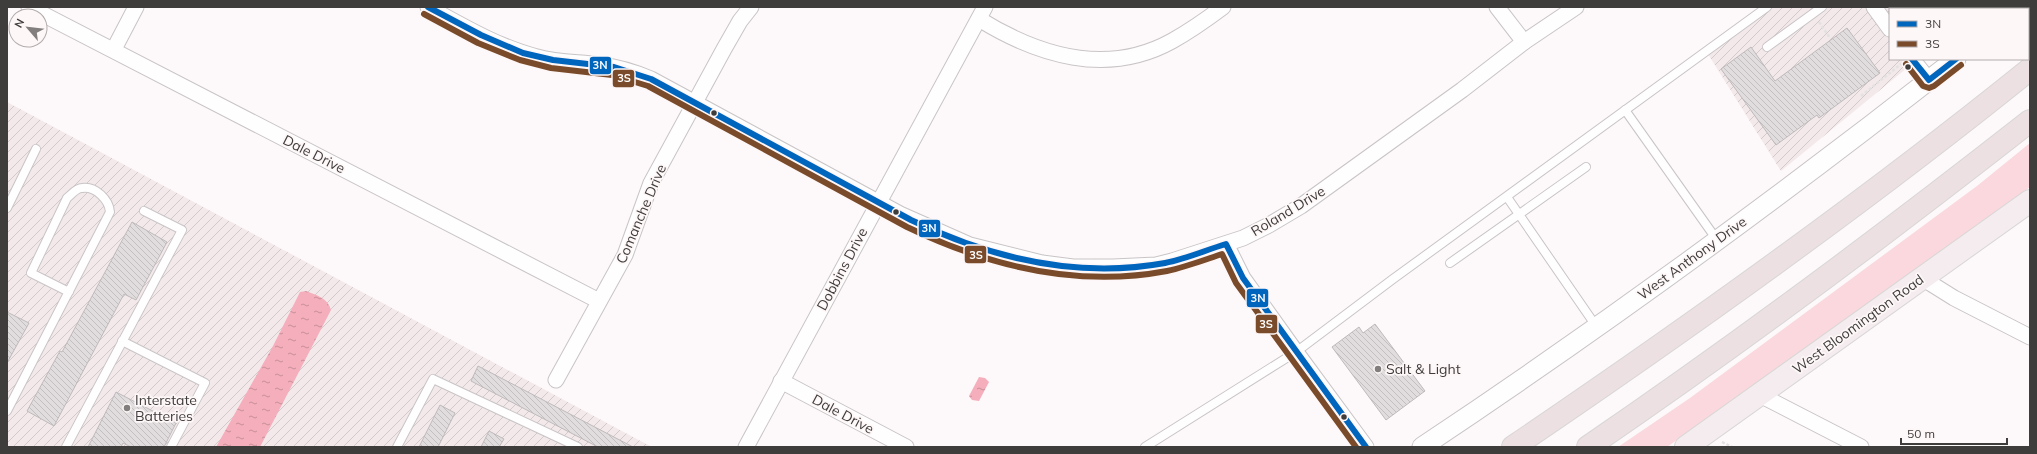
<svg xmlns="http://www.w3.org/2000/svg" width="2037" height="454" font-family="Mulish,sans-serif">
<defs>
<pattern id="industrial-furrows" width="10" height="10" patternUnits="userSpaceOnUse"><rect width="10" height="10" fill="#f3e9ea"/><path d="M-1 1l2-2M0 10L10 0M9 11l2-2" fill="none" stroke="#d1c9ca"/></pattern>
<pattern id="water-ripples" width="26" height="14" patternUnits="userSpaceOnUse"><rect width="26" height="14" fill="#f5aebb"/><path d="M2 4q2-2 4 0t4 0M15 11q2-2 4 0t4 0" fill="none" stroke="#c88f99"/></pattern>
<pattern id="building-back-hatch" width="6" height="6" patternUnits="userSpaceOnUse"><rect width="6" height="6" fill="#e1ddde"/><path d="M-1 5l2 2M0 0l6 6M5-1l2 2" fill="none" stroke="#c2bfbf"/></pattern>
</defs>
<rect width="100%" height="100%" fill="#fdf8f9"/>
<g fill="url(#industrial-furrows)">
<path d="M 1767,7 L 1981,7 L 1979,9 L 1890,9 L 1890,59 L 1918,59 L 1781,171 L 1708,54 Z"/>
<path d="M 7,102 L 633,437 L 652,447 L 7,447 Z"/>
</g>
<path fill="#fad8dd" d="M 2030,143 L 2030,187 L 1667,447 L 1618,447 L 1690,398 L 1977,186 Z"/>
<g fill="url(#water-ripples)">
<path d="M 306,291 C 316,295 328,298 331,310 L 260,447 L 216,447 L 273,346 L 300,292 Z"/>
<path d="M 979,377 L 985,378 L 989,382 L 979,401 L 972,400 L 969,396 Z"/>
</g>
<g fill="url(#building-back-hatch)" stroke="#bebabb">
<path d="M 1847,28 L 1880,73 L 1819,118 L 1817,115 L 1776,145 L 1721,69 L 1751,47 L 1775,81 Z"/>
<path d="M 132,222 L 167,242 L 136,300 L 124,294 L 54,426 L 27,411 L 60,351 L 62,352 Z"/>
<path d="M 7,312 L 29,323 L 7,363 Z"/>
<path d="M 1375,324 L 1425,391 L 1386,420 L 1332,347 L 1359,327 L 1363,333 Z"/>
<path d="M 478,366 L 633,447 L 598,447 L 471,381 Z"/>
<path d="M 116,392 L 176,423 L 164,447 L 131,447 L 123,443 L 121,447 L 88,447 Z"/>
<path d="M 440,405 L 455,413 L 438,447 L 419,447 Z"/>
<path d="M 489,431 L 504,439 L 499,447 L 481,447 Z"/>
</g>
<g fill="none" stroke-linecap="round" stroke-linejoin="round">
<defs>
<g id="service">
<path d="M 1767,47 L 1822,7"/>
<path d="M 1625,110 L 1717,240"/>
<path d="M 1507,197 L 1596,326"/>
<path d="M 7,208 L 36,149"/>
<path d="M 1450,263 L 1586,167"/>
<path d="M 122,341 L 205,383 L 171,447"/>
<path d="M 7,411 L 110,212 C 109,200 96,186 82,188 C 76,188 71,195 67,198 L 31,273 L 69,292"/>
<path d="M 66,447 L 182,230 L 144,211"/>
<path d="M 397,447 L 433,379 L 578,447"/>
<path d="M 1145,447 L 1296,352 L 1393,279 L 1767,7"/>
</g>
<g id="minor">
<path d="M 29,7 L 599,301"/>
<path d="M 428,7 C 463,26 498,47 537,57 C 558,63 579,62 601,65 C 618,67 634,72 651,79 L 900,214 L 970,245 L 1042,263 L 1073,267 L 1113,267 L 1156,265 L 1172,261 L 1243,238 L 1269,225 L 1301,206 L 1462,90 L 1524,42 L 1576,7"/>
<path d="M 1497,7 L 1524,42"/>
<path d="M 1874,7 L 1890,29"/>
<path d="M 979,19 C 1037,55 1107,77 1172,41 C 1190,31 1207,19 1223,7"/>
<path d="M 114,49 L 136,7"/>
<path d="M 1912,59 L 1929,80"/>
<path d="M 1226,244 L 1243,278 L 1296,352 L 1366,447"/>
<path d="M 1922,278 L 1954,298 L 2030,337"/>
<path d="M 556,380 L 625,255 L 651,183 L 724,49 L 740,21 L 751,7"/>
<path d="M 781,381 L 906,447"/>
<path d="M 1760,395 L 1861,447"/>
<path d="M 746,447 L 985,7"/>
</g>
<g id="tertiary">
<path d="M 2019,9 L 2021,7"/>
<path d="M 1422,447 C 1605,325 1783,195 1956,59"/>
</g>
<path id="primary" d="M 1686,447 L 2030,201"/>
<g id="motorway">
<path d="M 1513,447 C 1690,327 1864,203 2030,69"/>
<path d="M 1588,447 C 1739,344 1886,234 2030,121"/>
</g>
</defs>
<use href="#service" stroke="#c9c5c6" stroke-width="10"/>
<use href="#minor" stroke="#c9c5c6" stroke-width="17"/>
<use href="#tertiary" stroke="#c9c5c6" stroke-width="21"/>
<use href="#primary" stroke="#d8d6d6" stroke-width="24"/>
<use href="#motorway" stroke="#d8d6d6" stroke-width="24"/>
<g stroke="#e3e1e1" stroke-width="2.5" stroke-dasharray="3 2" stroke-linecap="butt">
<path d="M 1819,22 L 1830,38"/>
<path d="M 1861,96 L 1901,64"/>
<path d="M 1722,442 L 1732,447"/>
</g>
<use href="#service" stroke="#fffefe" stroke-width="8"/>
<use href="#minor" stroke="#fffefe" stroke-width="15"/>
<use href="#tertiary" stroke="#fffefe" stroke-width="19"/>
<use href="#primary" stroke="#f4ecee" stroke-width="22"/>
<use href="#motorway" stroke="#ece0e2" stroke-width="22"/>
<defs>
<g id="bus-1">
<path d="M 428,7 L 481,35 L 523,53 L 553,60 L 614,67 L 651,79 L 911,220 C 990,258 1077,279 1165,263 C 1186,259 1206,250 1226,244 L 1243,278 L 1366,447"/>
<path d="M 1912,59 L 1929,80 L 1956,59"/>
</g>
<g id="bus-2">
<path d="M 424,14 L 478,43 L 520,60 L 551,68 L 612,75 L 648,86 L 907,227 C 988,266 1077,288 1167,271 C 1186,267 1204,260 1222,254 L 1236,283 L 1356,447"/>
<path d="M 1906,64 L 1923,86 L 1929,88 L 1934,86 L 1961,65"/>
</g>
</defs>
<use href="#bus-1" stroke="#fef7f8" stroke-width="9"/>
<use href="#bus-2" stroke="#fef7f8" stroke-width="9"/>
<use href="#bus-1" stroke="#0065bd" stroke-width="6"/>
<use href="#bus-2" stroke="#7a4b2a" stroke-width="6"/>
</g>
<g fill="#3f3c3c" stroke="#fef7f8" stroke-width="1.5">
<circle cx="1908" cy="67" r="3.5"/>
<circle cx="714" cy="113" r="3.5"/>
<circle cx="896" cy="212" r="3.5"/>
<circle cx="1344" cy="417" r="3.5"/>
</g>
<g fill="#827e7e" stroke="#fef7f8" stroke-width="1.5">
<circle cx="1378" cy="369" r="4"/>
<circle cx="127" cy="408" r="4"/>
</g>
<g text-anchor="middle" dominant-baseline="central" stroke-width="3.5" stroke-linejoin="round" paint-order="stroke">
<g font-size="14" fill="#3f3c3c" stroke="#fef7f8">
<text transform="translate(314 154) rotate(27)">Dale Drive</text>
<text transform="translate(1288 211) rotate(-31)">Roland Drive</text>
<text transform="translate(641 214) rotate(-67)">Comanche Drive</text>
<text transform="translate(1692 258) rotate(-36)">West Anthony Drive</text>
<text transform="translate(842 269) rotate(-62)">Dobbins Drive</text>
<text transform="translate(1858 324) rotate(-36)">West Bloomington Road</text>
<text transform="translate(843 414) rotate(28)">Dale Drive</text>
</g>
<g font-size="14" fill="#3f3c3c" stroke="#fef7f8" text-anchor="start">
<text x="1386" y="369">Salt &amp; Light</text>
<text x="135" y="400">Interstate<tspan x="135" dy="16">Batteries</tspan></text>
</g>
</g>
<g stroke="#fef7f8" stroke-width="1.5">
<rect x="589" y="56" width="23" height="19" rx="4" fill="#0065bd"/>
<rect x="612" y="69" width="23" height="19" rx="4" fill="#7a4b2a"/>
<rect x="918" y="219" width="23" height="19" rx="4" fill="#0065bd"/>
<rect x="964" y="245" width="23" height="19" rx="4" fill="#7a4b2a"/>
<rect x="1246" y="288" width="23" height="20" rx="4" fill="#0065bd"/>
<rect x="1255" y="314" width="23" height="20" rx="4" fill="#7a4b2a"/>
</g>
<g font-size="11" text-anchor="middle" font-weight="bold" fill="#fff">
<text x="600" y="69">3N</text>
<text x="624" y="82">3S</text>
<text x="929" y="232">3N</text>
<text x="976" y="259">3S</text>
<text x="1258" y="302">3N</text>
<text x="1266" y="328">3S</text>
</g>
<rect width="2037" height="454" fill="none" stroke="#3f3c3c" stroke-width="16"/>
<rect x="1889" y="8" width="140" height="52" fill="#fef7f8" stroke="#b2acad"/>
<rect x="1897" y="21" width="20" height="6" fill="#0065bd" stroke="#b2acad"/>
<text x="1925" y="28" font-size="12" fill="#3f3c3c">3N</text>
<rect x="1897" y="41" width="20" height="6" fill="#7a4b2a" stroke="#b2acad"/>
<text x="1925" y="48" font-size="12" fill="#3f3c3c">3S</text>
<g transform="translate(28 28) rotate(298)"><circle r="19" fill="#fef7f8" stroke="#b2acad"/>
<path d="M0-3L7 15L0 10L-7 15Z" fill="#827e7e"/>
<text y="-6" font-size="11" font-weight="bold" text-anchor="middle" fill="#3f3c3c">N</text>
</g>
<path d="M1901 438v6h106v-6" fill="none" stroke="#3f3c3c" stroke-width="2"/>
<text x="1907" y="438" font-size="12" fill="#3f3c3c" stroke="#fef7f8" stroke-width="3" paint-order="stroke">50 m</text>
</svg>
